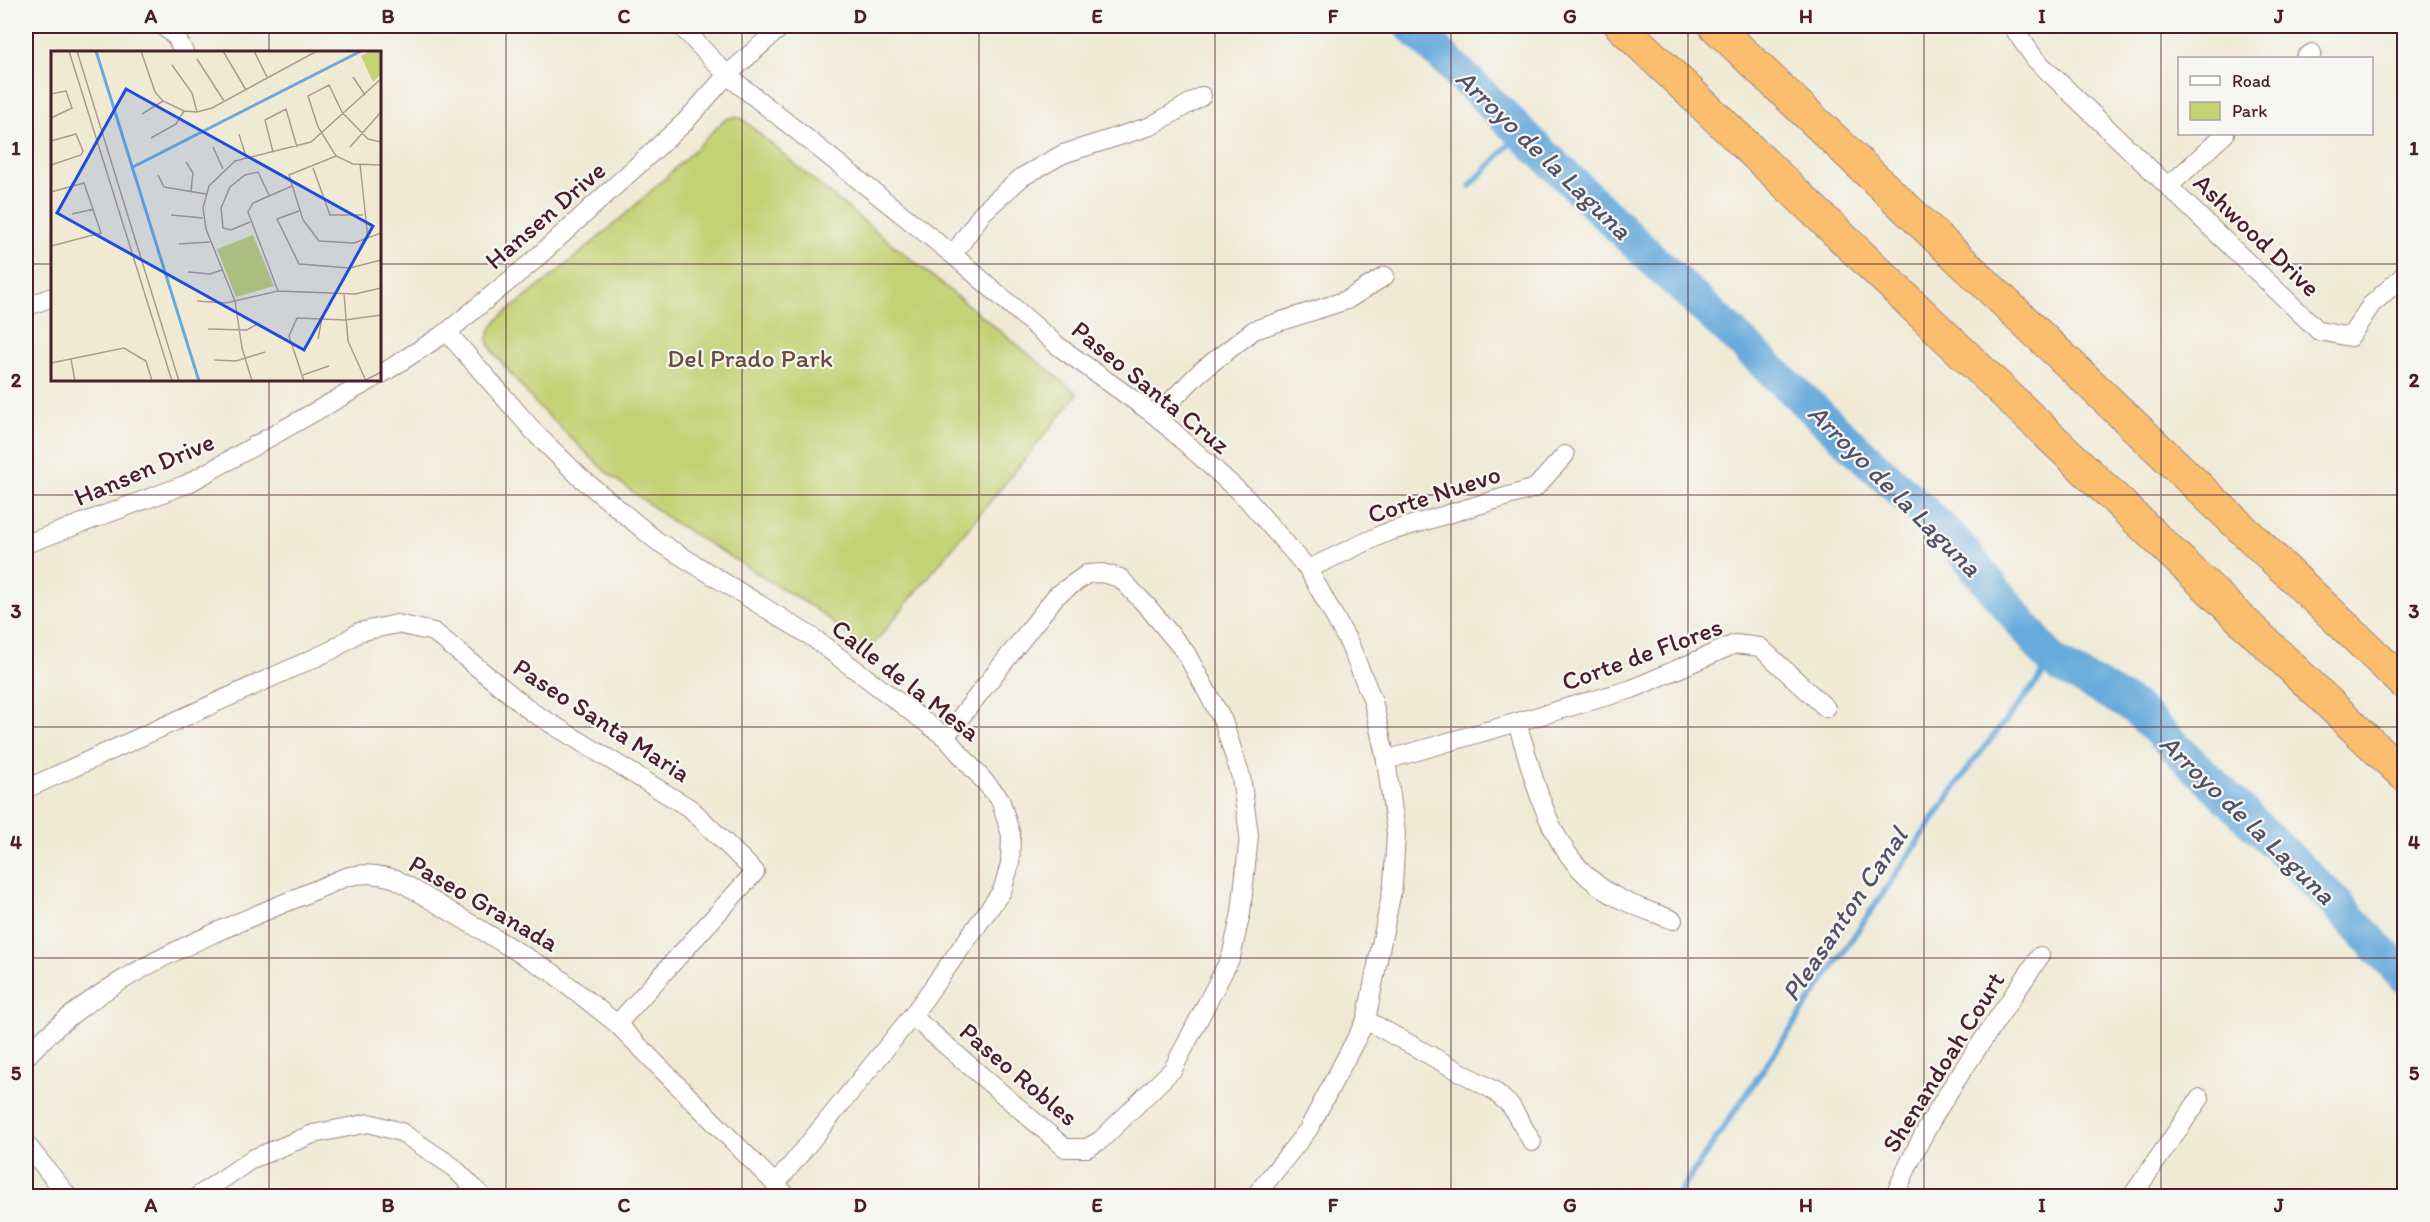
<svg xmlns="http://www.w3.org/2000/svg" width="2430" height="1222" font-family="Itim,sans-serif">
<rect width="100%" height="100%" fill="#f6f6f2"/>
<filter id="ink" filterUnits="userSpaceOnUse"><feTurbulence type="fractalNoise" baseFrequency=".0167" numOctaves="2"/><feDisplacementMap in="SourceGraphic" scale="12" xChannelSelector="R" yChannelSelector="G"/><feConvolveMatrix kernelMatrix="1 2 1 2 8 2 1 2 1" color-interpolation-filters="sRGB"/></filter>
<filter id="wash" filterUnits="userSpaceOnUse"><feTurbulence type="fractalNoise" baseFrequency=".008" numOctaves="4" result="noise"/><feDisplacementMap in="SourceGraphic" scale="24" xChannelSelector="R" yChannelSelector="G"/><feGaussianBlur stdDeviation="1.35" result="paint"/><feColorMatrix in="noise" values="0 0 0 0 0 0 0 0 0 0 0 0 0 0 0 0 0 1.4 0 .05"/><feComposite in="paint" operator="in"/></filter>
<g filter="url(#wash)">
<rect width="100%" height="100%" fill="#f0ead5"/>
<path fill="#c3d274" stroke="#867850" stroke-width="1.5" d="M 732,117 L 741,118 L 824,189 L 1078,394 L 868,651 L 814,608 L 670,520 L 606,472 L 537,405 L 493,352 L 488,340 L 489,332 L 499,318 C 579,257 654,192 724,120 Z"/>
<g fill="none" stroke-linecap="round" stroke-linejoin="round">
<g stroke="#68aadc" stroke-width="6">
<path d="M 1470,186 L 1521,132"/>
<path d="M 1677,1196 L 1971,764 L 2053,662"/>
</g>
<path stroke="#68aadc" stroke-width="34" d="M 1411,26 L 1652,259 L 1953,539 L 2053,662 L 2134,707 L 2335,902 L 2404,976"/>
</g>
</g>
<g filter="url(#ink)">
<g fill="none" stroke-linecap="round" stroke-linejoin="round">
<defs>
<g id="minor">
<path d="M 163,26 L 176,37 L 184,52"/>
<path d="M 681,26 L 727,75 L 953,255 L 1058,346 L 1156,416 L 1247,499 L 1308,569 L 1349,643 L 1373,701 L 1386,760 L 1396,833 L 1393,885 L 1366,1020 L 1308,1130 L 1255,1196"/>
<path d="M 2017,26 L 2014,29 L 2035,59 L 2319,331 L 2350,337 L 2371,305 L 2404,275"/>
<path d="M 2305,58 L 2312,53"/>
<path d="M 2169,186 L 2225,134"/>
<path d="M 953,255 L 983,212 L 1022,177 L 1063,154 L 1151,126 L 1202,96"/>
<path d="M 26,307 L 52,297"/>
<path d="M 447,332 L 537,435 L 580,477 L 657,541 L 812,637 L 945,737 L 1000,799 L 1011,835 L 1010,864 L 1002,891 L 912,1016 L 775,1185"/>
<path d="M 380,375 L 447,332 L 532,262 L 685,122 L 727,75 L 782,26"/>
<path d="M 1156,416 L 1200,372 L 1254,330 L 1347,300 L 1385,276"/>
<path d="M 26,544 L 187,484 L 371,380"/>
<path d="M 1308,569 L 1385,533 L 1535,488 L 1565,455"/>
<path d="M 1517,723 C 1538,788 1549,859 1613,895 C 1631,906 1653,912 1673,920"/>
<path d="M 1386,760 L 1632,689 L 1735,644 L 1760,647 L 1826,708"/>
<path d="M 26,789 L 332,650 L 359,632 L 397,624 L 434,632 L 532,712 L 691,809 L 755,872 L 617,1024"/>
<path d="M 912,1016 L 1065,1148 L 1087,1148 L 1101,1140 L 1173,1069 L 1231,957 L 1241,913 L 1249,835 L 1241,777 L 1223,721 L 1186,653 L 1147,606 L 1120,578 L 1102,573 L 1087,574 L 1056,596 L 945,737"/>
<path d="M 1366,1020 L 1493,1090 L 1511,1106 L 1532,1142"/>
<path d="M 26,1057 C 109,966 233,927 343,878 C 362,872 377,874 396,879 L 553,973 L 617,1024 L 787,1196"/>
<path d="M 26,1144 L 68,1196"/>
<path d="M 198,1196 L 252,1159 L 313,1134 L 369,1123 L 401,1132 L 452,1166 L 482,1196"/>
<path d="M 1895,1196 C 1928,1110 1989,1034 2040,956"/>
<path d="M 2132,1196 L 2200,1098"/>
</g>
<g id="motorway">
<path d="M 1621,26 L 2404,775"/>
<path d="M 1715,26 L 2404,683"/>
</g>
</defs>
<use href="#minor" stroke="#9d8480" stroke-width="20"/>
<use href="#motorway" stroke="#9d8480" stroke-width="34"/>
<use href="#minor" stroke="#fff" stroke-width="18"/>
<use href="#motorway" stroke="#fabe6e" stroke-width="32"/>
</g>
</g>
<path fill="none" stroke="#4a1f2b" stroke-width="1.5" stroke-opacity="0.55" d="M 269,26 L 269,52M 506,26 L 506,1196M 742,26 L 742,1196M 979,26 L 979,1196M 1215,26 L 1215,1196M 1451,26 L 1451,1196M 1688,26 L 1688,1196M 1924,26 L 1924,1196M 2161,26 L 2161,1196M 26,264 L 52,264M 380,264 L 2404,264M 269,380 L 269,1196M 26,495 L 2404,495M 26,727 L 2404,727M 26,958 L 2404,958"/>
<g text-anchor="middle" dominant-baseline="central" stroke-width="4.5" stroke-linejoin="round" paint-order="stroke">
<g font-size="26" fill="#4a1f2b" stroke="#f6f6f2">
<text transform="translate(545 215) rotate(-41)">Hansen Drive</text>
<text transform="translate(2257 235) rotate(44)">Ashwood Drive</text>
<text transform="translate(1151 387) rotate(39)">Paseo Santa Cruz</text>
<text transform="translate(144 469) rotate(-23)">Hansen Drive</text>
<text transform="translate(1434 494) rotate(-18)">Corte Nuevo</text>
<text transform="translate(1642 654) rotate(-20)">Corte de Flores</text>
<text transform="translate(906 680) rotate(38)">Calle de la Mesa</text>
<text transform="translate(602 720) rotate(33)">Paseo Santa Maria</text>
<text transform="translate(484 903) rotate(30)">Paseo Granada</text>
<text transform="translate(1943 1062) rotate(-58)">Shenandoah Court</text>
<text transform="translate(1019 1074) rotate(40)">Paseo Robles</text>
</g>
<g font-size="26" fill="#684c3d" stroke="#f6f6f2">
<text x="750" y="358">Del Prado Park</text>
</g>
<g font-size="27" font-style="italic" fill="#545069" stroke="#f6f6f2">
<text transform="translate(1544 154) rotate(44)">Arroyo de la Laguna</text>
<text transform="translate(1895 490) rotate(45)">Arroyo de la Laguna</text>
<text transform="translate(2248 819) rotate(44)">Arroyo de la Laguna</text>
<text transform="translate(1844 914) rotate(-56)">Pleasanton Canal</text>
</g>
</g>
<g transform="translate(51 51)">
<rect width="330" height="330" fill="#f0ead5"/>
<path d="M 320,0 L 330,0 L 330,23 L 322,31 L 310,5 ZM 202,184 L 223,235 L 185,246 L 166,198 Z" fill="#c3d274"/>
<path fill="none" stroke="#68aadc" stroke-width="3" d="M 45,0 L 148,330M 82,116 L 310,0"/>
<path fill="none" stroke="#ae9991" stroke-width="1.5" d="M 18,0 L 121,330M 26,0 L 128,330M 90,0 L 104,41 L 112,50 L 133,60 L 146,61 L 161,57 L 266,0M 172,0 L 195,39M 203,0 L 216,26M 146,8 L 173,50M 121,14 L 141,42 L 146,61M 302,26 L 314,44M 0,43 L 15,40 L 21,57 L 0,67M 91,63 L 112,50M 188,83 L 195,106M 100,87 L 125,73 L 133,60M 0,90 L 25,83 L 32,100 L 30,104 L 0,114M 330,91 L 317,88 L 291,61 L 278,34 L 257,45 L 267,76 L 285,105 L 302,113 L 330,114M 162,96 L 172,118M 299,96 L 330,61M 222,101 L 214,69 L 235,58 L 246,96M 285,105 L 238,124 L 252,169 L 268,190 L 303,192 L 330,182M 135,111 L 142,122 L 140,140M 309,113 L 317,188M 262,117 L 279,164 L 312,164M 107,124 L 113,136 L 155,143M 0,141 L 33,132 L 50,182 L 0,195M 248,160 L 226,168 L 248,213 L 299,217 L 330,209M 21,163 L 43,158M 120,164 L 152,167M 199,171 L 180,179 L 172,177 L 170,157 L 179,136 L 194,124 L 207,121 L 218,144M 128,193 L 159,191M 137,221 L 159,223 L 171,219M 227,240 L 197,161 L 202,152 L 241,135M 293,243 L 297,290 L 315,330M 146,250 L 175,252 L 227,240 L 304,243 L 330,237M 157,278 L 196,279 L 206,273M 267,288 L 271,267M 20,308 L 24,330M 163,309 L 185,310 L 214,301M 0,312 L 73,297 L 95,310 L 101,330M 252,324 L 278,315M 201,330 L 191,297 L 184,250 L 155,178 L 152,157 L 158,135 L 184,110 L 260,91 L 330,28M 253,330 L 238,285 L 246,267 L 294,269 L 330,264M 313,330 L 330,321"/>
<path fill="#1d4ed8" fill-opacity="0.15" stroke="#1d4ed8" stroke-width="3" d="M 75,38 L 322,175 L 253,299 L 6,162 Z"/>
<rect width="330" height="330" fill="none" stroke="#4a1f2b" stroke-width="3"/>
</g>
<rect width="2430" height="1222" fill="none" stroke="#f6f6f2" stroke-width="66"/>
<rect x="2178" y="57" width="195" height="78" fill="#f6f6f2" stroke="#b1a0a2" stroke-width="1.5"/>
<rect x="2190" y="76" width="30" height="9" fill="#ffffff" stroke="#b1a0a2" stroke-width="1.5"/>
<text x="2232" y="87" font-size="18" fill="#4a1f2b">Road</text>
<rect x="2190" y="102" width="30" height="18" fill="#c3d274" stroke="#b1a0a2" stroke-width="1.5"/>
<text x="2232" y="117" font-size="18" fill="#4a1f2b">Park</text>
<rect x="33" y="33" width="2364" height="1156" fill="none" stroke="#4a1f2b" stroke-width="2"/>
<g font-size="20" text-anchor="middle" font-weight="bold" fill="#4a1f2b">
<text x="151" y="23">A</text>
<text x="388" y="23">B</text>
<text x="624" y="23">C</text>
<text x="860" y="23">D</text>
<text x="1097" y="23">E</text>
<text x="1333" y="23">F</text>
<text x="1570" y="23">G</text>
<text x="1806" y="23">H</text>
<text x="2042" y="23">I</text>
<text x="2279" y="23">J</text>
<text x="16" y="155">1</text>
<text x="2414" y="155">1</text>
<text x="16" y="387">2</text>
<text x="2414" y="387">2</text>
<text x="16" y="618">3</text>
<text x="2414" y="618">3</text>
<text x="16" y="849">4</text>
<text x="2414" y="849">4</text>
<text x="16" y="1080">5</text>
<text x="2414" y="1080">5</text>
<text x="151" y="1212">A</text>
<text x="388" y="1212">B</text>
<text x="624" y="1212">C</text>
<text x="860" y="1212">D</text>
<text x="1097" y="1212">E</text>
<text x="1333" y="1212">F</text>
<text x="1570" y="1212">G</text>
<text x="1806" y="1212">H</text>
<text x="2042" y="1212">I</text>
<text x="2279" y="1212">J</text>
</g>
</svg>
